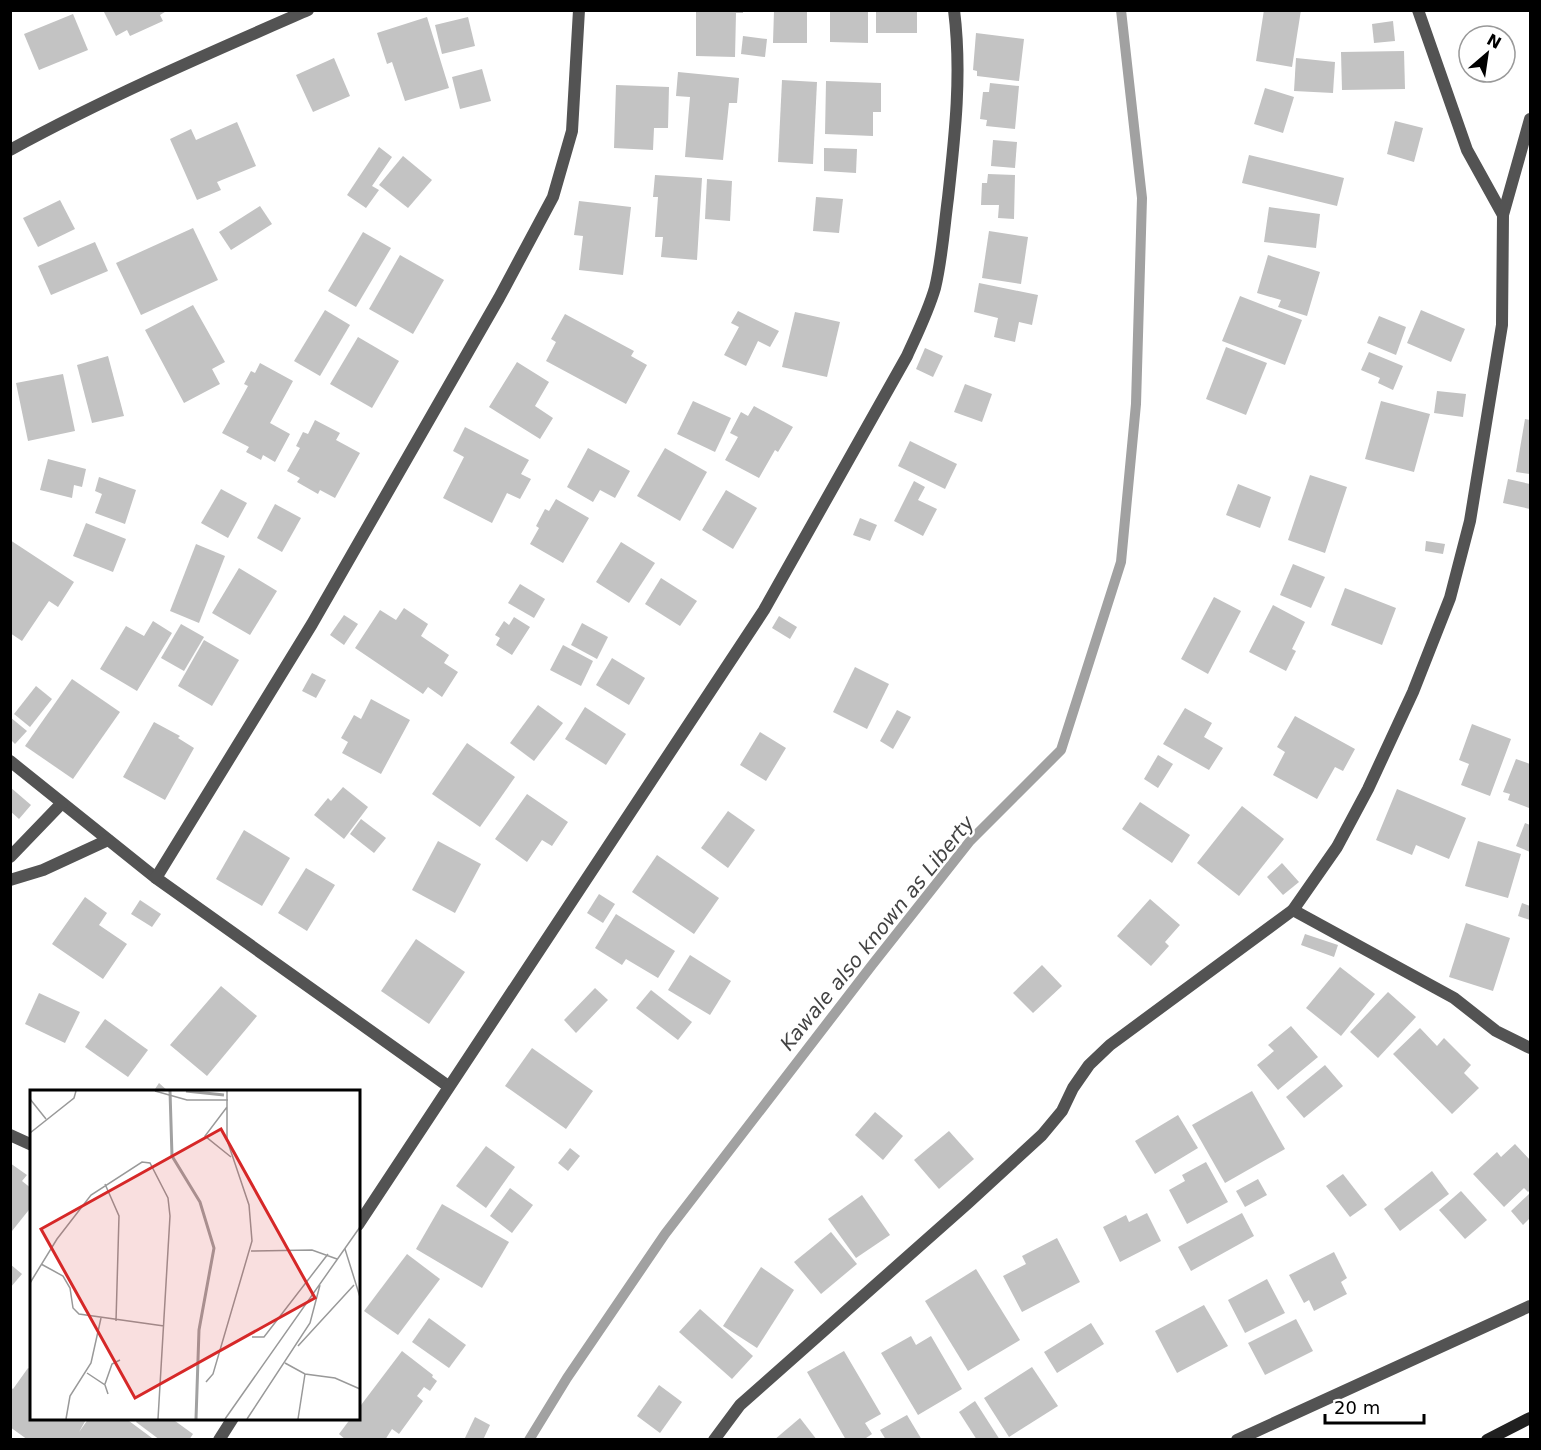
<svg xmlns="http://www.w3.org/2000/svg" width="1541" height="1450" font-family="'DejaVu Sans',sans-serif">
<rect width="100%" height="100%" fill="#fff"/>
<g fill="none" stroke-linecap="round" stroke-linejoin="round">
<path stroke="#a1a1a1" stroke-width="10" d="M 529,1440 L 567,1378 L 665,1234 L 872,965 L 970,841 L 1061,750 L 1121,562 L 1136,404 L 1142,198 L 1121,10"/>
</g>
<g fill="#c3c3c3">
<path d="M 103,10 L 168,10 L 160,15 L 163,21 L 130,36 L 127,30 L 116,36 Z"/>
<path d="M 696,10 L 743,10 L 743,13 L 736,13 L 735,57 L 696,56 Z"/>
<path d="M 774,10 L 807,10 L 807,43 L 773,43 Z"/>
<path d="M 830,10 L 868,10 L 868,43 L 830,42 Z"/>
<rect x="876" y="10" width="41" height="23"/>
<path d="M 1264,10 L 1301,10 L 1292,67 L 1256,61 Z"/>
<path d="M 73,14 L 88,50 L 39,70 L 24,34 Z"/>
<path d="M 427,17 L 449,88 L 405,101 L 392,62 L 387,64 L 377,33 Z"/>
<path d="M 468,17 L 475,46 L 442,54 L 435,25 Z"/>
<path d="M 1393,21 L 1395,41 L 1374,43 L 1372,24 Z"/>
<path d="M 976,33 L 1024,39 L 1019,81 L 977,76 L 977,71 L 973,70 Z"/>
<path d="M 743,36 L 767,39 L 765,57 L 741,54 Z"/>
<path d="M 1404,51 L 1405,89 L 1342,90 L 1341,52 Z"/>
<path d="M 334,58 L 350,96 L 313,112 L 296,75 Z"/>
<path d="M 1296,58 L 1335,62 L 1333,93 L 1294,91 Z"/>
<path d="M 482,69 L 491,101 L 460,109 L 452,77 Z"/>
<path d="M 678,72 L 739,78 L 737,103 L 729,103 L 723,160 L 685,157 L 690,97 L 676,96 Z"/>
<path d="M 782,80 L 817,82 L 813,164 L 778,162 Z"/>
<path d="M 826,81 L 881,83 L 881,112 L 873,112 L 873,136 L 825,134 Z"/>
<path d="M 990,83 L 1019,86 L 1015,129 L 986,126 L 987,120 L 980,119 L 983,92 L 989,92 Z"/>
<path d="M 616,85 L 669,87 L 668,128 L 654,128 L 653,150 L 614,148 Z"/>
<path d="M 1265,88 L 1294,97 L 1283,133 L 1254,124 Z"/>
<path d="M 1395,121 L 1423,128 L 1414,162 L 1387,154 Z"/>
<path d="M 237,122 L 256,166 L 217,182 L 221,190 L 197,200 L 170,139 L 191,129 L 196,140 Z"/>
<path d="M 993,140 L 1017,142 L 1015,168 L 991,166 Z"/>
<path d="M 379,147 L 392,157 L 372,186 L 379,190 L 366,208 L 347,195 Z"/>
<path d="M 824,148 L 857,149 L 856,173 L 824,171 Z"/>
<path d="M 1249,155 L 1344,178 L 1337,206 L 1242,183 Z"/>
<path d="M 403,156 L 432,180 L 408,208 L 379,185 Z"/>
<path d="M 988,174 L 1015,175 L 1014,219 L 998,218 L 999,205 L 981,205 L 982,183 L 987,183 Z"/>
<path d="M 655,175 L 702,178 L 697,260 L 661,257 L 663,237 L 655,237 L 658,197 L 653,197 Z"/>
<path d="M 707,179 L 732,181 L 730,221 L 705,219 Z"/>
<path d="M 816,197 L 843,199 L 839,233 L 813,231 Z"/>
<path d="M 60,200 L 75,229 L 38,247 L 23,218 Z"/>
<path d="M 579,201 L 631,207 L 623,275 L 579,270 L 583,236 L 574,235 Z"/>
<path d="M 260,206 L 272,224 L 231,250 L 219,232 Z"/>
<path d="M 1269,207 L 1320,214 L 1316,248 L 1264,242 Z"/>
<path d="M 193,228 L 218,280 L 141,315 L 116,263 Z"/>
<path d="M 989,231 L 1028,237 L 1021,284 L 982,278 Z"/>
<path d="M 363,232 L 391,248 L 356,307 L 328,291 Z"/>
<path d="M 95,242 L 108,271 L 51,295 L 38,266 Z"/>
<path d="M 400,255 L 444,280 L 413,334 L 369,309 Z"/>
<path d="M 1268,255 L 1320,272 L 1307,316 L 1278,307 L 1281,300 L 1257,293 Z"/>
<path d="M 979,283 L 1038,295 L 1032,325 L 1019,322 L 1015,342 L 994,337 L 998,318 L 974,312 Z"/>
<path d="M 1240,296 L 1302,320 L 1285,365 L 1222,341 Z"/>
<path d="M 193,305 L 225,362 L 212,369 L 220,384 L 184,403 L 145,330 Z"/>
<path d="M 325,310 L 350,325 L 320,376 L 294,361 Z"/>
<path d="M 1421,310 L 1465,329 L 1451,362 L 1407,343 Z"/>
<path d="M 738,311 L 779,331 L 770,347 L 758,341 L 746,366 L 724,355 L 739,327 L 731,323 Z"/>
<path d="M 795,312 L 840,322 L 827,377 L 782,367 Z"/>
<path d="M 565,314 L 634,351 L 631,356 L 647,365 L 626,404 L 546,361 L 556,342 L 551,339 Z"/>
<path d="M 1379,316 L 1406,327 L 1396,355 L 1367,343 Z"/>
<path d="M 358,337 L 399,361 L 372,408 L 330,384 Z"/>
<path d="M 1226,347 L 1267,363 L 1246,415 L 1206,399 Z"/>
<path d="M 925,348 L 943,356 L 933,377 L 916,369 Z"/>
<path d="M 1369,352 L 1403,366 L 1393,390 L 1378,383 L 1380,378 L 1361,370 Z"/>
<path d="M 108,356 L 124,416 L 92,423 L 77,365 Z"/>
<path d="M 517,362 L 549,382 L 535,406 L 553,418 L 540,439 L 489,407 Z"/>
<path d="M 260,363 L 293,381 L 270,423 L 290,434 L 275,462 L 263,455 L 261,460 L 246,452 L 249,447 L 222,433 L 248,386 L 244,384 L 251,371 L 255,373 Z"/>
<path d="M 63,374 L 75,431 L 28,441 L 16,383 Z"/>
<path d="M 965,384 L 992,394 L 982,422 L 954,412 Z"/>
<path d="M 1437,391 L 1466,394 L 1463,417 L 1434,413 Z"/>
<path d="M 693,401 L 731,418 L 715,452 L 677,434 Z"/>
<path d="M 1381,401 L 1430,414 L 1414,472 L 1365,459 Z"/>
<path d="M 754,406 L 793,427 L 778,452 L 775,450 L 759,478 L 725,460 L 738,437 L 730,433 L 741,412 L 748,416 Z"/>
<path d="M 1525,419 L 1530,420 L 1530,474 L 1516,472 Z"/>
<path d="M 315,420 L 340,433 L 336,440 L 360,453 L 335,498 L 320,490 L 318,494 L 297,482 L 300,478 L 287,471 L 300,448 L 296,446 L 303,432 L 308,434 Z"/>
<path d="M 465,427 L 529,460 L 521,474 L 531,479 L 520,499 L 507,493 L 492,523 L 443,498 L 464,457 L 453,451 Z"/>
<path d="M 910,441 L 957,464 L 945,489 L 898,466 Z"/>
<path d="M 588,448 L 630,471 L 615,498 L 600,490 L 593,502 L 567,487 Z"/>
<path d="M 665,448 L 707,472 L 680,521 L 637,496 Z"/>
<path d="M 48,459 L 86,469 L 82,487 L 74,485 L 72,498 L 40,490 Z"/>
<path d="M 1310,475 L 1347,487 L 1325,553 L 1288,540 Z"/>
<path d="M 99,477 L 136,490 L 125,524 L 95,513 L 102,494 L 95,491 Z"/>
<path d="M 1508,479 L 1530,484 L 1530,509 L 1503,503 Z"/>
<path d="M 914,481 L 925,487 L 918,500 L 937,509 L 923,536 L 894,521 Z"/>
<path d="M 1238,484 L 1271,497 L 1260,528 L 1226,515 Z"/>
<path d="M 221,489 L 247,503 L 228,538 L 201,523 Z"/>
<path d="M 726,490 L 757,508 L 733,549 L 702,530 Z"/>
<path d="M 556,499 L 589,518 L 563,563 L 530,544 L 539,528 L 536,526 L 545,509 L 549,511 Z"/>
<path d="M 275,504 L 301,518 L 282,552 L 257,538 Z"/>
<path d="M 860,518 L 877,525 L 870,541 L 853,535 Z"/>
<path d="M 86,523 L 126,539 L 113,572 L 73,556 Z"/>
<path d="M 10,540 L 74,582 L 58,607 L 49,601 L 22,641 L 10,633 Z"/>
<path d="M 1426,541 L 1445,544 L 1443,554 L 1425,551 Z"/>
<path d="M 621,542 L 655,563 L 629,603 L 596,582 Z"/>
<path d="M 196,544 L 225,556 L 199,623 L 170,611 Z"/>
<path d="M 1293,564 L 1325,577 L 1311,608 L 1280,595 Z"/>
<path d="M 239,568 L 277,591 L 250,635 L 212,613 Z"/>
<path d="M 661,578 L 697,601 L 680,626 L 645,604 Z"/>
<path d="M 520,584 L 545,599 L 534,618 L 508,603 Z"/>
<path d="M 1345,588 L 1396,608 L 1382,645 L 1331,625 Z"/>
<path d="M 1214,597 L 1241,611 L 1208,674 L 1181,659 Z"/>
<path d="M 1273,605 L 1305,622 L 1292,649 L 1296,651 L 1286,671 L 1249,652 Z"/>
<path d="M 404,608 L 428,624 L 421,636 L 449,655 L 444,663 L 458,672 L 442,697 L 428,687 L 423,694 L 355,648 L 380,610 L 396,620 Z"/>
<path d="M 344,615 L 358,624 L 344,645 L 330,635 Z"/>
<path d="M 779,616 L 797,627 L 790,639 L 772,628 Z"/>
<path d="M 514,617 L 530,627 L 512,655 L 496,645 L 500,638 L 495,635 L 504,621 L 509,625 Z"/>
<path d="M 153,621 L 172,633 L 137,691 L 100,669 L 126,626 L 144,636 Z"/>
<path d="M 582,623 L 608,637 L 597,659 L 571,645 Z"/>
<path d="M 181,624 L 204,637 L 184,671 L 161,658 Z"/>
<path d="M 204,640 L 239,660 L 212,706 L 178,686 Z"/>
<path d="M 563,645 L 593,661 L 581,686 L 550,670 Z"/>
<path d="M 612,658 L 645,678 L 629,705 L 596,685 Z"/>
<path d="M 855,667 L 889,684 L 867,729 L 833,712 Z"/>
<path d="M 312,673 L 326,680 L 316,698 L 302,691 Z"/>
<path d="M 72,679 L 120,712 L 73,779 L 25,746 Z"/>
<path d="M 36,686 L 52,699 L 30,727 L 14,714 Z"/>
<path d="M 371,699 L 410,720 L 381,774 L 342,753 L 348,742 L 341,738 L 354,715 L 361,719 Z"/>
<path d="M 538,705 L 563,723 L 534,761 L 510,743 Z"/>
<path d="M 585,707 L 626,734 L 606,765 L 565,739 Z"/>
<path d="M 1185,708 L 1212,723 L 1204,737 L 1223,748 L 1209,770 L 1163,744 Z"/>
<path d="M 897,710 L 911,717 L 893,749 L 880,741 Z"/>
<path d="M 1295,716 L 1355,749 L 1343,771 L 1335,767 L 1317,799 L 1273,775 L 1285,752 L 1277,747 Z"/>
<path d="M 10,717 L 27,731 L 15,744 L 10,739 Z"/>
<path d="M 154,722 L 180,736 L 178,738 L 194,748 L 165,800 L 123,777 Z"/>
<path d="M 1472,724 L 1511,739 L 1490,796 L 1461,785 L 1469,764 L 1459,760 Z"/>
<path d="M 760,732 L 786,748 L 766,781 L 740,765 Z"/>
<path d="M 467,743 L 515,777 L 480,827 L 432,794 Z"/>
<path d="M 1158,755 L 1173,764 L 1158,788 L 1144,779 Z"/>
<path d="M 1516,759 L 1530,764 L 1529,808 L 1508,800 L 1510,794 L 1503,792 Z"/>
<path d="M 10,787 L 31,805 L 19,819 L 10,811 Z"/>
<path d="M 343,787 L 368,807 L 344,839 L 314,815 L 328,798 L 331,801 Z"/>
<path d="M 1397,789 L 1466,818 L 1449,859 L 1416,845 L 1412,855 L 1376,840 Z"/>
<path d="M 527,794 L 568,822 L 552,846 L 542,840 L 527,862 L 495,839 Z"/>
<path d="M 1140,802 L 1190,835 L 1172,863 L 1122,829 Z"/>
<path d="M 1242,806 L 1284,839 L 1239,896 L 1197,863 Z"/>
<path d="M 728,811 L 755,830 L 728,868 L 701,848 Z"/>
<path d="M 361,819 L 386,838 L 374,853 L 350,834 Z"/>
<path d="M 1525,823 L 1530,825 L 1530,852 L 1516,846 Z"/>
<path d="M 244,830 L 290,858 L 262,906 L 216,879 Z"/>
<path d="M 438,841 L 481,864 L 455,913 L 412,890 Z"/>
<path d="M 1478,841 L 1521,854 L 1508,898 L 1465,886 Z"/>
<path d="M 657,855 L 719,898 L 694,934 L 632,892 Z"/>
<path d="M 1282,863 L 1299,882 L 1283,895 L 1267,877 Z"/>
<path d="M 306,868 L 335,885 L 307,931 L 278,913 Z"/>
<path d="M 599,894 L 615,904 L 603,923 L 587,913 Z"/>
<path d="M 85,897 L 107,913 L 99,925 L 127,944 L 103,979 L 52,944 Z"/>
<path d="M 1150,899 L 1180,925 L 1165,942 L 1169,946 L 1151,966 L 1117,936 Z"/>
<path d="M 140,900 L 161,914 L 152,927 L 131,914 Z"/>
<path d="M 1522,903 L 1530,906 L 1530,920 L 1518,916 Z"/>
<path d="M 616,914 L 675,951 L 658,978 L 626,959 L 622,965 L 595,948 Z"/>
<path d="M 1466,923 L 1510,938 L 1493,991 L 1449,977 Z"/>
<path d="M 1305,934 L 1338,945 L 1334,957 L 1301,945 Z"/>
<path d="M 416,939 L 465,972 L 429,1024 L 381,991 Z"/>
<path d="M 690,955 L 731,981 L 710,1015 L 668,990 Z"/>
<path d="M 1042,965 L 1062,986 L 1033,1013 L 1013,993 Z"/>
<path d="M 1340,967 L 1375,994 L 1341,1036 L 1306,1008 Z"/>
<path d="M 221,986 L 257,1016 L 207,1076 L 170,1045 Z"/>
<path d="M 595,988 L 608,1000 L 576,1033 L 564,1020 Z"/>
<path d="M 651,990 L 692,1022 L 678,1040 L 636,1008 Z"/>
<path d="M 1388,992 L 1416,1017 L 1378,1058 L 1350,1032 Z"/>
<path d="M 39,993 L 80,1012 L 65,1043 L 25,1024 Z"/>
<path d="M 105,1019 L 148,1050 L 128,1077 L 85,1047 Z"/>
<path d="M 1291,1026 L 1318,1057 L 1278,1090 L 1257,1065 L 1274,1051 L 1268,1045 Z"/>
<path d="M 1420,1028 L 1437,1046 L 1444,1038 L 1471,1065 L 1464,1073 L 1479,1088 L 1452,1114 L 1393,1054 Z"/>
<path d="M 532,1048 L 593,1091 L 566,1129 L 505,1086 Z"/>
<path d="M 1325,1065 L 1343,1086 L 1304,1118 L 1286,1097 Z"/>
<path d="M 159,1083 L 169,1092 L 153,1092 Z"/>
<path d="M 1252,1091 L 1285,1149 L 1225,1183 L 1192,1125 Z"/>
<path d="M 875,1112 L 903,1136 L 883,1160 L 855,1135 Z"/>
<path d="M 1178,1115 L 1198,1148 L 1155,1174 L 1135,1141 Z"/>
<path d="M 949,1131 L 974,1159 L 939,1189 L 914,1160 Z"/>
<path d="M 1515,1144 L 1530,1160 L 1530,1190 L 1528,1192 L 1524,1188 L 1504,1207 L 1473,1174 L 1497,1152 L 1501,1157 Z"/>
<path d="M 486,1146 L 515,1167 L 486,1208 L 456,1186 Z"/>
<path d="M 570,1148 L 580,1156 L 568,1171 L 558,1163 Z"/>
<path d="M 1206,1162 L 1228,1202 L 1187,1224 L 1169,1190 L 1185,1181 L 1182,1175 Z"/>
<path d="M 10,1163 L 27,1175 L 22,1181 L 32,1189 L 32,1206 L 12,1231 L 10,1230 Z"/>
<path d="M 1432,1171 L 1449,1194 L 1400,1231 L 1384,1209 Z"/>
<path d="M 1343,1174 L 1367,1205 L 1350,1217 L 1326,1186 Z"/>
<path d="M 1258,1179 L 1267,1195 L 1245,1207 L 1236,1191 Z"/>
<path d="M 510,1188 L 533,1205 L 512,1233 L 490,1216 Z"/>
<path d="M 1461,1191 L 1487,1220 L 1465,1239 L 1439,1210 Z"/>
<path d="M 1530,1193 L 1530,1218 L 1523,1225 L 1511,1211 Z"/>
<path d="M 862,1195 L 890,1235 L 856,1258 L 828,1219 Z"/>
<path d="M 442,1204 L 509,1242 L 482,1288 L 416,1249 Z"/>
<path d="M 1147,1213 L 1161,1241 L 1120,1262 L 1103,1227 L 1126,1215 L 1129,1222 Z"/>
<path d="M 1242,1213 L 1254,1236 L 1191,1271 L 1178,1247 Z"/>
<path d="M 831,1232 L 857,1264 L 821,1294 L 794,1262 Z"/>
<path d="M 1057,1238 L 1080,1282 L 1022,1312 L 1003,1276 L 1026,1264 L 1022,1256 Z"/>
<path d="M 1334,1252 L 1347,1278 L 1341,1282 L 1347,1294 L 1314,1311 L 1309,1300 L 1304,1303 L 1289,1275 Z"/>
<path d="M 407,1254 L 440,1279 L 398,1335 L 364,1311 Z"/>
<path d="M 10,1264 L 22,1274 L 10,1288 Z"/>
<path d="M 761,1267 L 794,1290 L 757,1348 L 723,1326 Z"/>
<path d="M 976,1269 L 1020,1340 L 968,1371 L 925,1301 Z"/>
<path d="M 1267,1279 L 1285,1313 L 1245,1333 L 1228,1300 Z"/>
<path d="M 1204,1305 L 1228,1346 L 1177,1373 L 1155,1331 Z"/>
<path d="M 700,1309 L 753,1356 L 732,1379 L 679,1332 Z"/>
<path d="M 429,1318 L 466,1345 L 449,1368 L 412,1342 Z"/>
<path d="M 1296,1319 L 1313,1351 L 1265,1375 L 1248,1343 Z"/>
<path d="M 1091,1323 L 1104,1344 L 1057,1373 L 1044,1352 Z"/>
<path d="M 911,1336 L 916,1345 L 931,1336 L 962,1389 L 918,1415 L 881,1353 Z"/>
<path d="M 402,1351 L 433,1375 L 432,1377 L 437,1381 L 430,1391 L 424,1387 L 417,1396 L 423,1401 L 399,1434 L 392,1429 L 385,1440 L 346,1440 L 339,1434 L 351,1418 L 358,1418 L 358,1409 Z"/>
<path d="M 844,1351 L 881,1414 L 865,1423 L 872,1434 L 863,1440 L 846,1440 L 807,1372 Z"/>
<path d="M 1032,1367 L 1058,1406 L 1009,1437 L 984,1398 Z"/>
<path d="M 28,1368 L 32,1370 L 32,1418 L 87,1418 L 79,1432 L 89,1418 L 125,1418 L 152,1438 L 150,1440 L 28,1440 L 10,1427 L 10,1387 L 13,1389 Z"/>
<path d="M 659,1385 L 682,1402 L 660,1433 L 637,1416 Z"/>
<path d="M 975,1401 L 1000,1440 L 977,1440 L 959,1412 Z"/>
<path d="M 907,1415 L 922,1440 L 886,1440 L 880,1430 Z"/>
<path d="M 475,1417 L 490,1425 L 483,1440 L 464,1440 Z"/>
<path d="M 138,1418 L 171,1418 L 193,1434 L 189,1440 L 160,1440 L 136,1422 Z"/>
<path d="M 800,1418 L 817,1440 L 774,1440 Z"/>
</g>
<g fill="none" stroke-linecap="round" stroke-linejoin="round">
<g stroke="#535353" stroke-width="12">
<path d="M 1418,10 L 1467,150 L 1503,215"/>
<path d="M 10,150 C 107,97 207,54 308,10"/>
<path d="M 10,761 L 156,878 L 448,1086"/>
<path d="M 10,857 L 62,803"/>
<path d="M 156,878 L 312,624 L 499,298 L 553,197 L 572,131 L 579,10"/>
<path d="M 10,880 L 43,870 L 108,840"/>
<path d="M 1293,910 L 1454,998 L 1496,1031 L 1530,1048"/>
<path d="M 10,1135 L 32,1145"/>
<path d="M 358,1225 L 764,610 L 907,356 C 917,334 928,312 935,288 C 942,259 944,228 948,198 C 955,135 962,73 954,10"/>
<path d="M 219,1440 L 233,1418"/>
<path d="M 714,1440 L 740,1405 L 968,1203 L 1042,1135 L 1062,1111 L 1073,1088 L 1089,1065 L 1110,1045 L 1293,910 L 1337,847 L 1368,789 L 1413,692 L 1450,598 L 1470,521 L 1502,325 L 1503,215 L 1530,119"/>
<path d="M 1237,1440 L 1530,1306"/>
</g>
<path stroke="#202020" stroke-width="12" d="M 1487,1440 L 1530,1418"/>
</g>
<g text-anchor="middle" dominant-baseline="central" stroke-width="5" stroke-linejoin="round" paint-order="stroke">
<g font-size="20" font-style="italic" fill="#424242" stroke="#fff">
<text transform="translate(877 933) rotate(-51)">Kawale also known as Liberty</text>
</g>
</g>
<g transform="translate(30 1090)">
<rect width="330" height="330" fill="#fff"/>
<path fill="none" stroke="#a1a1a1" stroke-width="3" d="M 140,1 L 142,66 L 170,112 L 184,158 L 169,240 L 166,329M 156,1 L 194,5"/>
<path fill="none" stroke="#999" stroke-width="1.5" d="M 125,1 L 157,10 L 198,10M 0,9 L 16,29M 197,17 L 175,46 L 201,67M 0,43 L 44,8 L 46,1M 75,94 L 89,126 L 86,231M 315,159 L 330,207M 221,161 L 282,160 L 307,169M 11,174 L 33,186 L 40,198 L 43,218 L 49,224 L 134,236M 0,193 L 27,149 L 61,105 L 112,72 L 120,73 L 138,108 L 140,126 L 128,329M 222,247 L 234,247 L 298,164M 268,256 L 324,195M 255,273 L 275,284 L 305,288 L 330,299M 57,283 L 75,295 L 78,304M 176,292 L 183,284 L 222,151 L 219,115 L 197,50 L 197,1M 75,294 L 82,274 L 90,270M 36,329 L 40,306 L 61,273 L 71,228M 195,329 L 330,137M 217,329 L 280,233 L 290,195M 268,329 L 275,284"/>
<path fill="#d62828" fill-opacity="0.15" stroke="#d62828" stroke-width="3" d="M 191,39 L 285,208 L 105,308 L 11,139 Z"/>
<rect width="330" height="330" fill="none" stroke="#000" stroke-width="3"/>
</g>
<rect width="1541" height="1450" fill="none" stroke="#000000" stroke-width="24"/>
<g transform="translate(1487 54) rotate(29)"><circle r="28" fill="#ffffff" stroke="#999999" stroke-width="1.5"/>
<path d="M0-4.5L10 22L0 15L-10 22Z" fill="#000000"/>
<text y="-9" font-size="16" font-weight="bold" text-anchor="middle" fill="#000000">N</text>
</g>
<path d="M1325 1414v9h99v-9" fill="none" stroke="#000000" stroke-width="3"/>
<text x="1334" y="1414" font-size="18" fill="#000000" stroke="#ffffff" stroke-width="4.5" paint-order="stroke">20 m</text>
</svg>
